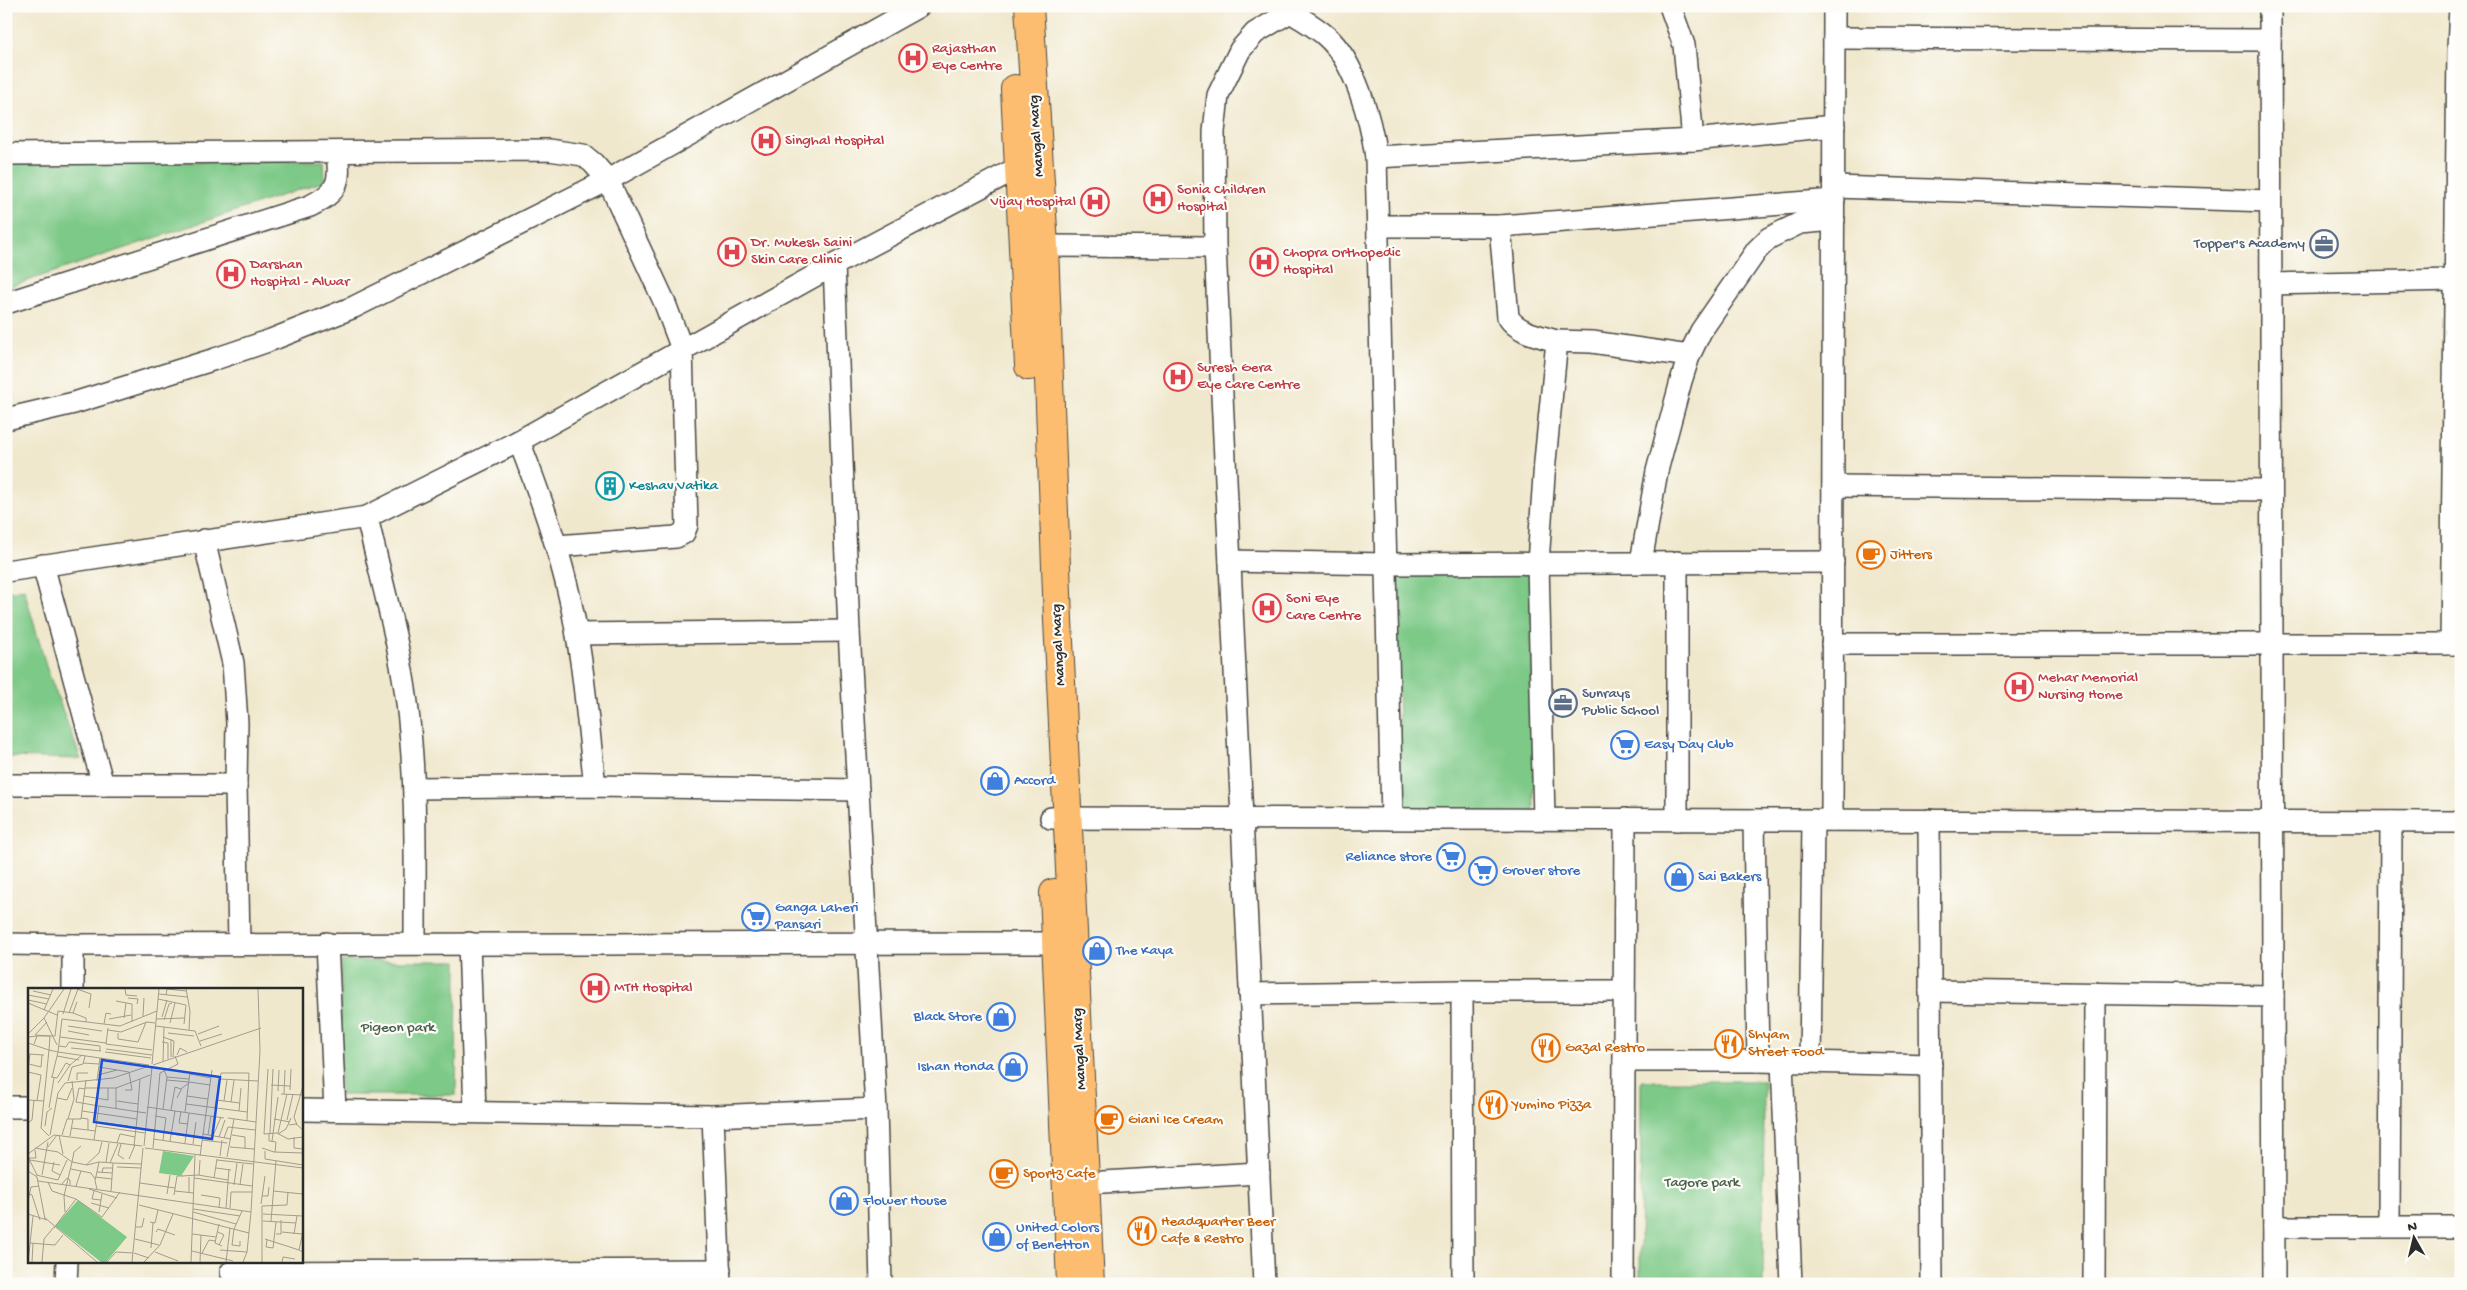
<svg xmlns="http://www.w3.org/2000/svg" width="2467" height="1290" font-family="'Gochi Hand',sans-serif">
<rect width="100%" height="100%" fill="#fdfcf7"/>
<filter id="ink" filterUnits="userSpaceOnUse"><feTurbulence type="fractalNoise" baseFrequency=".02" numOctaves="2"/><feDisplacementMap in="SourceGraphic" scale="10" xChannelSelector="R" yChannelSelector="G"/><feConvolveMatrix kernelMatrix="1 2 1 2 8 2 1 2 1" color-interpolation-filters="sRGB"/></filter>
<filter id="wash" filterUnits="userSpaceOnUse"><feTurbulence type="fractalNoise" baseFrequency=".0096" numOctaves="4" result="noise"/><feDisplacementMap in="SourceGraphic" scale="20" xChannelSelector="R" yChannelSelector="G"/><feGaussianBlur stdDeviation="1.12" result="paint"/><feColorMatrix in="noise" values="0 0 0 0 0 0 0 0 0 0 0 0 0 0 0 0 0 1.4 0 .05"/><feComposite in="paint" operator="in"/></filter>
<g filter="url(#wash)">
<rect width="100%" height="100%" fill="#f0e8cd"/>
<g fill="#7dc987" stroke="#547a59">
<path d="M 324,161 L 325,181 L 6,288 L 6,164 Z"/>
<path d="M 1394,569 L 1531,572 L 1534,816 L 1402,809 Z"/>
<path d="M 24,589 L 47,669 L 81,759 L 6,757 L 6,592 Z"/>
<path d="M 341,961 L 457,961 L 456,1095 L 340,1095 Z"/>
<path d="M 1641,1081 L 1764,1081 L 1763,1284 L 1640,1284 Z"/>
<path d="M 233,1280 L 702,1281 L 702,1284 L 233,1284 Z"/>
</g>
</g>
<g filter="url(#ink)">
<g fill="none" stroke-linecap="round" stroke-linejoin="round">
<defs>
<g id="minor">
<path d="M 1670,6 L 1684,45 L 1693,140"/>
<path d="M 2270,6 L 2274,1284"/>
<path d="M 1291,12 C 1303,20 1316,27 1326,36 C 1355,61 1371,121 1376,157 L 1693,140 L 1834,126"/>
<path d="M 1834,38 L 2270,40"/>
<path d="M 6,154 L 549,150 L 583,155 L 593,163 L 608,180 L 664,301 L 682,349 L 687,525 L 684,533 L 676,537 L 557,546"/>
<path d="M 1376,157 L 1392,819"/>
<path d="M 1834,187 L 2270,201"/>
<path d="M 1378,226 L 1500,226 L 1834,200"/>
<path d="M 1500,226 L 1508,317 C 1518,333 1540,336 1557,341"/>
<path d="M 1044,246 L 1215,247"/>
<path d="M 2271,284 L 2455,280"/>
<path d="M 6,303 L 310,206 C 338,192 341,183 337,152"/>
<path d="M 6,419 L 74,403 L 212,360 L 271,340 L 354,307 L 608,180 L 919,6"/>
<path d="M 519,441 C 537,487 554,534 566,582 C 583,649 587,718 595,786"/>
<path d="M 1833,486 L 2271,490"/>
<path d="M 367,517 C 381,579 399,641 407,703 C 417,783 415,863 415,943"/>
<path d="M 1230,561 L 1386,564 L 1833,562"/>
<path d="M 1641,562 L 1657,471 L 1681,381 L 1689,356 L 1701,331 L 1757,250 L 1769,238 L 1800,223 L 1834,220"/>
<path d="M 43,565 L 103,785"/>
<path d="M 6,571 L 367,517 L 519,441 L 834,265"/>
<path d="M 577,634 L 849,631"/>
<path d="M 1832,644 L 2461,644"/>
<path d="M 2451,644 L 2458,49 L 2460,6"/>
<path d="M 6,785 L 236,785 L 237,723 L 233,663 L 204,540"/>
<path d="M 236,785 L 239,944"/>
<path d="M 415,788 L 595,786 L 858,790"/>
<path d="M 1051,818 L 2461,822"/>
<path d="M 1544,819 L 1538,563 L 1545,461 L 1557,341 L 1592,342 L 1689,356"/>
<path d="M 1677,820 L 1677,562"/>
<path d="M 1754,820 L 1758,1061 L 1931,1065"/>
<path d="M 1832,820 L 1834,6"/>
<path d="M 1929,820 L 1932,1284"/>
<path d="M 327,943 L 335,1110"/>
<path d="M 469,943 L 475,1111"/>
<path d="M 6,944 L 73,945"/>
<path d="M 73,989 L 73,945 L 1056,943"/>
<path d="M 1462,991 L 1624,991"/>
<path d="M 1930,991 L 2273,996"/>
<path d="M 1250,994 L 1462,991 L 1463,1284"/>
<path d="M 1624,1061 L 1758,1061"/>
<path d="M 1782,1062 L 1791,1284"/>
<path d="M 1810,1062 L 1813,820"/>
<path d="M 6,1107 L 29,1107"/>
<path d="M 876,1109 L 881,1284"/>
<path d="M 301,1110 L 713,1116 L 876,1109 L 849,631 L 834,265 L 1019,167"/>
<path d="M 713,1116 L 720,1284"/>
<path d="M 1086,1183 L 1259,1173"/>
<path d="M 2389,1226 L 2391,822"/>
<path d="M 2274,1227 L 2461,1227"/>
<path d="M 231,1272 L 720,1270"/>
<path d="M 66,1284 L 67,1261"/>
<path d="M 1264,1284 L 1215,247 L 1214,132 L 1218,95 L 1240,50 L 1255,33 L 1300,6"/>
<path d="M 1623,1284 L 1625,819"/>
<path d="M 2094,1284 L 2095,993"/>
</g>
<g id="primary">
<path d="M 1029,6 L 1044,246 L 1058,620 L 1090,1284"/>
<path d="M 1015,89 L 1029,366"/>
<path d="M 1054,893 L 1071,1284"/>
</g>
</defs>
<use href="#minor" stroke="#494743" stroke-width="24"/>
<use href="#primary" stroke="#494743" stroke-width="30"/>
<use href="#minor" stroke="#fff" stroke-width="21"/>
<use href="#primary" stroke="#fcbd6f" stroke-width="28"/>
</g>
</g>
<defs>
<symbol id="hospital-ring" viewBox="-11 -11 22 22"><circle r="9.5" fill="#fdfcf7" stroke="#e0444e" stroke-width="1.5"/><path d="M-5-5h3v3.5h4V-5h3V5h-3V1.5h-4V5h-3Z" fill="#e0444e"/></symbol>
<symbol id="office-ring" viewBox="-11 -11 22 22"><circle r="9.5" fill="#fdfcf7" stroke="#5c6f8a" stroke-width="1.5"/><path d="M-6-3h4V-5.5h4V-3h4V5H-6ZM-1-4.5V-3h2v-1.5ZM-6 0V1H6V0Z" fill="#5c6f8a"/></symbol>
<symbol id="building-ring" viewBox="-11 -11 22 22"><circle r="9.5" fill="#fdfcf7" stroke="#0f9aa8" stroke-width="1.5"/><path d="M-4-6H4V6H1V3H-1V6H-4ZM-2.5-4.3h1.7v1.8h-1.7ZM.8-4.3h1.7v1.8H.8ZM-2.5-1h1.7V.8h-1.7ZM.8-1h1.7V.8H.8Z" fill="#0f9aa8"/></symbol>
<symbol id="cafe-ring" viewBox="-11 -11 22 22"><circle r="9.5" fill="#fdfcf7" stroke="#e8710a" stroke-width="1.5"/><path d="M-5.5-4.5H6V0H3Q3 3.5 0 3.5H-2.5Q-5.5 3.5-5.5 0ZM3-3.2v2h1.7v-2ZM-6 4.5H4V6H-6Z" fill="#e8710a"/></symbol>
<symbol id="supermarket-ring" viewBox="-11 -11 22 22"><circle r="9.5" fill="#fdfcf7" stroke="#3f7fe0" stroke-width="1.5"/><path d="M-6-5.5h2.5l.6 2H6L4.5 2H-2.5L-4.4-4H-6ZM-1.5 3.2a1.3 1.3 0 1 0 .1 0ZM3 3.2a1.3 1.3 0 1 0 .1 0Z" fill="#3f7fe0"/></symbol>
<symbol id="shop-ring" viewBox="-11 -11 22 22"><circle r="9.5" fill="#fdfcf7" stroke="#3f7fe0" stroke-width="1.5"/><path d="M-5-2.5h2.3a2.7 3.5 0 0 1 5.4 0H5L5.5 6h-11ZM-1.5-2.5h3a1.5 2.3 0 0 0-3 0Z" fill="#3f7fe0"/></symbol>
<symbol id="restaurant-ring" viewBox="-11 -11 22 22"><circle r="9.5" fill="#fdfcf7" stroke="#e8710a" stroke-width="1.5"/><path d="M-5-6h1v4h1v-4h1v4h1v-4h1v5L-1.5 .5V6h-2V.5L-5-1ZM5-6V6H3V1.5H1.5Q1.5-4 5-6Z" fill="#e8710a"/></symbol>
</defs>
<g fill-rule="evenodd">
<use href="#hospital-ring" x="897" y="42" width="32" height="32"/>
<use href="#hospital-ring" x="750" y="125" width="32" height="32"/>
<use href="#hospital-ring" x="1142" y="183" width="32" height="32"/>
<use href="#hospital-ring" x="1079" y="186" width="32" height="32"/>
<use href="#office-ring" x="2308" y="228" width="32" height="32"/>
<use href="#hospital-ring" x="716" y="236" width="32" height="32"/>
<use href="#hospital-ring" x="1248" y="246" width="32" height="32"/>
<use href="#hospital-ring" x="215" y="258" width="32" height="32"/>
<use href="#hospital-ring" x="1162" y="361" width="32" height="32"/>
<use href="#building-ring" x="594" y="470" width="32" height="32"/>
<use href="#cafe-ring" x="1855" y="539" width="32" height="32"/>
<use href="#hospital-ring" x="1251" y="592" width="32" height="32"/>
<use href="#hospital-ring" x="2003" y="671" width="32" height="32"/>
<use href="#office-ring" x="1547" y="687" width="32" height="32"/>
<use href="#supermarket-ring" x="1609" y="729" width="32" height="32"/>
<use href="#shop-ring" x="979" y="765" width="32" height="32"/>
<use href="#supermarket-ring" x="1435" y="841" width="32" height="32"/>
<use href="#supermarket-ring" x="1467" y="855" width="32" height="32"/>
<use href="#shop-ring" x="1663" y="861" width="32" height="32"/>
<use href="#supermarket-ring" x="740" y="901" width="32" height="32"/>
<use href="#shop-ring" x="1081" y="935" width="32" height="32"/>
<use href="#hospital-ring" x="579" y="972" width="32" height="32"/>
<use href="#shop-ring" x="985" y="1001" width="32" height="32"/>
<use href="#restaurant-ring" x="1713" y="1028" width="32" height="32"/>
<use href="#restaurant-ring" x="1530" y="1032" width="32" height="32"/>
<use href="#shop-ring" x="997" y="1051" width="32" height="32"/>
<use href="#restaurant-ring" x="1477" y="1089" width="32" height="32"/>
<use href="#cafe-ring" x="1093" y="1104" width="32" height="32"/>
<use href="#cafe-ring" x="988" y="1158" width="32" height="32"/>
<use href="#shop-ring" x="828" y="1185" width="32" height="32"/>
<use href="#restaurant-ring" x="1126" y="1215" width="32" height="32"/>
<use href="#shop-ring" x="981" y="1221" width="32" height="32"/>
</g>
<g text-anchor="middle" dominant-baseline="central" stroke-width="4.5" stroke-linejoin="round" paint-order="stroke">
<g font-size="15" fill="#be3a42" stroke="#fdfcf7" text-anchor="start">
<text x="932" y="49">Rajasthan<tspan x="932" dy="17">Eye Centre</tspan></text>
<text x="785" y="141">Singhal Hospital</text>
<text x="1177" y="190">Sonia Children<tspan x="1177" dy="17">Hospital</tspan></text>
<text x="1076" y="202" text-anchor="end">Vijay Hospital</text>
<text x="751" y="243">Dr. Mukesh Saini<tspan x="751" dy="17">Skin Care Clinic</tspan></text>
<text x="1283" y="253">Chopra Orthopedic<tspan x="1283" dy="17">Hospital</tspan></text>
<text x="250" y="265">Darshan<tspan x="250" dy="17">Hospital - Alwar</tspan></text>
<text x="1197" y="368">Suresh Gera<tspan x="1197" dy="17">Eye Care Centre</tspan></text>
<text x="1286" y="599">Soni Eye<tspan x="1286" dy="17">Care Centre</tspan></text>
<text x="2038" y="678">Mehar Memorial<tspan x="2038" dy="17">Nursing Home</tspan></text>
<text x="614" y="988">MTH Hospital</text>
</g>
<g font-size="15" fill="#2b2b2b" stroke="#fdfcf7">
<text transform="translate(1037 136) rotate(-94)">Mangal Marg</text>
<text transform="translate(1059 645) rotate(-93)">Mangal Marg</text>
<text transform="translate(1080 1049) rotate(-93)">Mangal Marg</text>
</g>
<g font-size="15" fill="#4e5e75" stroke="#fdfcf7" text-anchor="end">
<text x="2305" y="244">Topper's Academy</text>
<text x="1582" y="694" text-anchor="start">Sunrays<tspan x="1582" dy="17">Public School</tspan></text>
</g>
<g font-size="15" fill="#0d838f" stroke="#fdfcf7" text-anchor="start">
<text x="629" y="486">Keshav Vatika</text>
</g>
<g font-size="15" fill="#c56008" stroke="#fdfcf7" text-anchor="start">
<text x="1890" y="555">Jitters</text>
<text x="1748" y="1035">Shyam<tspan x="1748" dy="17">Street Food</tspan></text>
<text x="1565" y="1048">Gazal Restro</text>
<text x="1512" y="1105">Yumino Pizza</text>
<text x="1128" y="1120">Giani Ice Cream</text>
<text x="1023" y="1174">Sportz Cafe</text>
<text x="1161" y="1222">Headquarter Beer<tspan x="1161" dy="17">Cafe &amp; Restro</tspan></text>
</g>
<g font-size="15" fill="#366cbe" stroke="#fdfcf7" text-anchor="start">
<text x="1644" y="745">Easy Day Club</text>
<text x="1014" y="781">Accord</text>
<text x="1432" y="857" text-anchor="end">Reliance store</text>
<text x="1502" y="871">Grover store</text>
<text x="1698" y="877">Sai Bakers</text>
<text x="775" y="908">Ganga Laheri<tspan x="775" dy="17">Pansari</tspan></text>
<text x="1116" y="951">The Kaya</text>
<text x="982" y="1017" text-anchor="end">Black Store</text>
<text x="994" y="1067" text-anchor="end">Ishan Honda</text>
<text x="863" y="1201">Flower House</text>
<text x="1016" y="1228">United Colors<tspan x="1016" dy="17">of Benetton</tspan></text>
</g>
<g font-size="15" fill="#48624b" stroke="#fdfcf7">
<text x="398" y="1028">Pigeon park</text>
<text x="1702" y="1183">Tagore park</text>
</g>
</g>
<g transform="translate(28 988)">
<rect width="275" height="275" fill="#f0e8cd"/>
<path d="M 135,163 L 166,168 L 153,188 L 131,185 ZM 50,212 L 99,249 L 78,274 L 73,274 L 27,238 Z" fill="#7dc987"/>
<path fill="none" stroke="#a19c8c" stroke-width="1" d="M 49,1 L 63,6 L 61,20M 97,1 L 98,7 L 109,8M 158,1 L 162,23 L 161,42M 5,3 L 23,7M 131,6 L 159,9M 0,7 L 21,11M 138,7 L 139,1 L 158,3M 100,10 L 110,11 L 109,16M 130,11 L 158,17 L 156,36M 0,12 L 19,16M 88,13 L 104,16 L 104,34M 0,15 L 29,27M 16,22 L 25,1M 30,23 L 45,25 L 49,14M 41,25 L 50,1M 45,25 L 58,30 L 58,34M 35,26 L 43,1M 115,28 L 116,10M 134,29 L 139,12M 16,30 L 29,57M 96,30 L 98,15M 81,31 L 103,27M 128,31 L 157,30M 136,32 L 141,16 L 144,15M 142,35 L 147,15M 76,36 L 78,25 L 83,26M 40,38 L 74,43M 128,38 L 167,43 L 173,58M 80,42 L 93,44 L 119,34 L 127,35M 40,43 L 61,47M 90,45 L 90,51 L 110,54 L 118,34M 140,45 L 166,48M 0,46 L 16,30 L 36,1M 170,46 L 191,38M 7,47 L 19,34M 9,48 L 27,48 L 30,23M 0,49 L 9,48 L 6,56M 32,49 L 78,55M 135,49 L 146,53 L 145,69M 172,53 L 194,46M 134,54 L 140,55 L 140,71M 0,55 L 21,62 L 22,48 L 7,47M 78,56 L 124,62M 78,56 L 80,40M 31,58 L 38,59 L 41,54 L 72,58 L 72,63M 43,60 L 73,63M 78,61 L 124,67M 77,64 L 123,70M 0,66 L 16,67M 149,67 L 152,60 L 159,64M 29,68 L 51,72M 143,69 L 143,51M 72,70 L 30,64 L 34,31 L 92,38 L 129,23M 135,73 L 136,39M 55,75 L 71,76M 1,76 L 13,79 L 14,67M 124,76 L 131,1M 125,77 L 233,40M 71,79 L 101,84 L 104,102 L 97,102M 0,81 L 2,66M 240,81 L 236,146 L 249,145 L 260,151 L 275,149M 136,82 L 139,89 L 161,91M 0,84 L 13,87 L 9,113M 162,86 L 183,90M 70,87 L 89,82M 23,89 L 29,90 L 38,75 L 42,77M 192,91 L 230,93M 49,92 L 49,85 L 60,85M 139,92 L 161,94M 40,93 L 44,79 L 55,76 L 57,68M 69,93 L 72,70 L 121,77M 161,94 L 182,97M 30,95 L 42,77 L 54,67M 243,97 L 262,98M 57,100 L 88,100 L 112,91M 57,101 L 51,100 L 48,114 L 71,118M 262,102 L 263,81M 250,103 L 251,82M 253,106 L 275,107M 256,106 L 257,82M 56,108 L 80,112 L 80,100M 159,108 L 180,111M 29,110 L 39,112 L 44,100M 149,110 L 154,100 L 161,95M 0,112 L 16,113M 188,112 L 212,115M 89,113 L 110,116M 196,113 L 199,92M 203,114 L 206,92M 158,116 L 219,124M 119,119 L 196,130M 21,120 L 26,90M 88,120 L 88,100M 187,120 L 193,85 L 221,85 L 219,133M 135,121 L 139,89M 143,122 L 147,99 L 153,101M 54,123 L 109,131 L 112,91 L 122,87M 153,123 L 151,135 L 160,136M 211,123 L 213,100M 157,124 L 162,84M 127,128 L 138,130 L 135,152M 53,130 L 60,131 L 60,142 L 67,143M 200,130 L 228,134M 40,131 L 46,111 L 44,93M 246,131 L 262,134M 259,132 L 265,106M 0,135 L 4,132 L 6,112M 77,135 L 100,138M 261,137 L 268,136 L 275,142M 269,137 L 266,129 L 275,98M 17,138 L 19,124 L 24,120M 68,138 L 117,145M 43,140 L 60,142M 241,145 L 241,153 L 248,154 L 247,164M 242,145 L 245,81M 250,145 L 259,106M 143,146 L 158,148M 175,146 L 203,151M 250,146 L 258,141 L 263,130M 22,147 L 30,105 L 37,95 L 85,90 L 121,78M 31,147 L 35,166M 34,147 L 39,131 L 53,131 L 58,92M 180,147 L 183,128M 204,147 L 217,149 L 217,160M 21,148 L 13,140 L 21,62 L 30,64 L 24,89M 42,148 L 45,131M 185,148 L 193,129M 191,149 L 197,132M 266,149 L 266,160 L 275,161M 196,150 L 200,139 L 227,142M 125,151 L 173,158M 66,152 L 71,118 L 118,125M 174,152 L 199,155M 142,153 L 147,123M 244,153 L 250,109M 89,155 L 92,146 L 107,149M 157,155 L 161,125M 93,156 L 90,167 L 96,171M 165,156 L 168,134M 106,158 L 109,131M 116,158 L 124,79M 20,159 L 29,147M 202,159 L 226,161M 7,160 L 30,164 L 44,174 L 46,164 L 53,158M 117,160 L 275,180M 125,160 L 132,85 L 150,76 L 147,68M 234,160 L 246,164 L 275,165M 237,163 L 237,171 L 275,177M 0,166 L 26,147 L 114,158M 172,168 L 184,82M 192,168 L 194,152M 0,169 L 9,187M 199,169 L 206,131M 1,170 L 8,170 L 7,162M 101,171 L 107,157M 2,172 L 32,177M 189,172 L 225,176M 26,174 L 24,183 L 32,187M 78,174 L 81,155M 82,175 L 90,156M 58,177 L 71,165 L 74,154M 89,179 L 113,180M 188,180 L 203,182M 43,181 L 63,185 L 67,191M 0,183 L 9,189 L 17,231M 69,184 L 84,185M 74,185 L 75,180 L 85,180M 0,186 L 1,171M 8,187 L 30,192 L 39,172M 14,187 L 20,154M 171,187 L 172,172M 154,188 L 170,187 L 200,192M 67,189 L 84,191M 166,190 L 224,198M 186,190 L 189,171M 10,193 L 223,224M 20,194 L 24,203 L 48,211M 112,195 L 147,200M 34,196 L 39,190 L 42,192 L 42,197M 206,197 L 209,175M 212,197 L 215,176M 48,198 L 53,183M 61,201 L 89,210M 69,201 L 67,193 L 71,174 L 85,175M 66,203 L 64,211 L 73,212M 83,203 L 85,175 L 113,176M 147,203 L 166,205M 245,203 L 275,206M 0,205 L 4,207 L 12,232M 161,205 L 161,189M 139,206 L 142,187M 146,207 L 149,188 L 155,188M 173,207 L 192,210 L 191,220M 234,208 L 240,208 L 241,199M 0,213 L 3,199 L 11,198M 63,215 L 81,220M 233,216 L 237,188M 111,217 L 221,245M 198,220 L 201,181M 202,220 L 203,204 L 224,204M 165,221 L 212,228M 37,224 L 36,208 L 44,174 L 59,177 L 71,174M 71,224 L 74,206M 165,224 L 208,236M 0,226 L 19,232M 235,226 L 275,228M 16,229 L 69,274M 235,233 L 268,235M 243,233 L 248,173M 122,234 L 127,235 L 130,222M 191,236 L 187,255 L 194,258M 108,239 L 114,239 L 116,230M 26,240 L 48,211 L 74,229 L 92,204M 275,243 L 271,262 L 275,264M 128,244 L 130,241 L 147,247M 190,244 L 196,247 L 191,257M 254,244 L 274,246M 164,246 L 188,249M 248,246 L 253,246 L 253,232M 266,246 L 269,228M 107,251 L 131,257M 237,251 L 271,262M 239,252 L 238,259 L 245,260 L 248,234M 212,253 L 212,258 L 204,257 L 206,241 L 214,223M 2,255 L 27,257 L 35,247M 123,260 L 125,235M 192,262 L 219,264M 164,263 L 205,273M 127,264 L 150,273M 106,265 L 121,270M 174,265 L 181,252 L 187,253M 0,274 L 5,228M 4,274 L 5,255M 14,274 L 16,251 L 26,239M 79,274 L 88,264 L 105,265M 104,274 L 115,160M 116,274 L 132,257 L 145,226M 163,274 L 167,166M 172,274 L 173,247M 198,274 L 202,240M 215,274 L 219,264 L 223,224 L 232,63 L 230,1M 234,274 L 234,218 L 259,217 L 260,204M 254,274 L 255,269 L 267,271"/>
<path fill="#1d4ed8" fill-opacity="0.15" stroke="#1d4ed8" stroke-width="2.5" d="M 74,72 L 192,89 L 184,151 L 66,134 Z"/>
<rect width="275" height="275" fill="none" stroke="#2b2b2b" stroke-width="2.5"/>
</g>
<rect width="2467" height="1290" fill="none" stroke="#fdfcf7" stroke-width="25"/>
<g transform="translate(2414 1238) rotate(352)" stroke="#fdfcf7" stroke-width="4" paint-order="stroke">
<path d="M0-4L9 19L0 12L-9 19Z" fill="#2b2b2b"/>
<text y="-8" font-size="14" font-weight="bold" text-anchor="middle" fill="#2b2b2b">N</text>
</g>
</svg>
